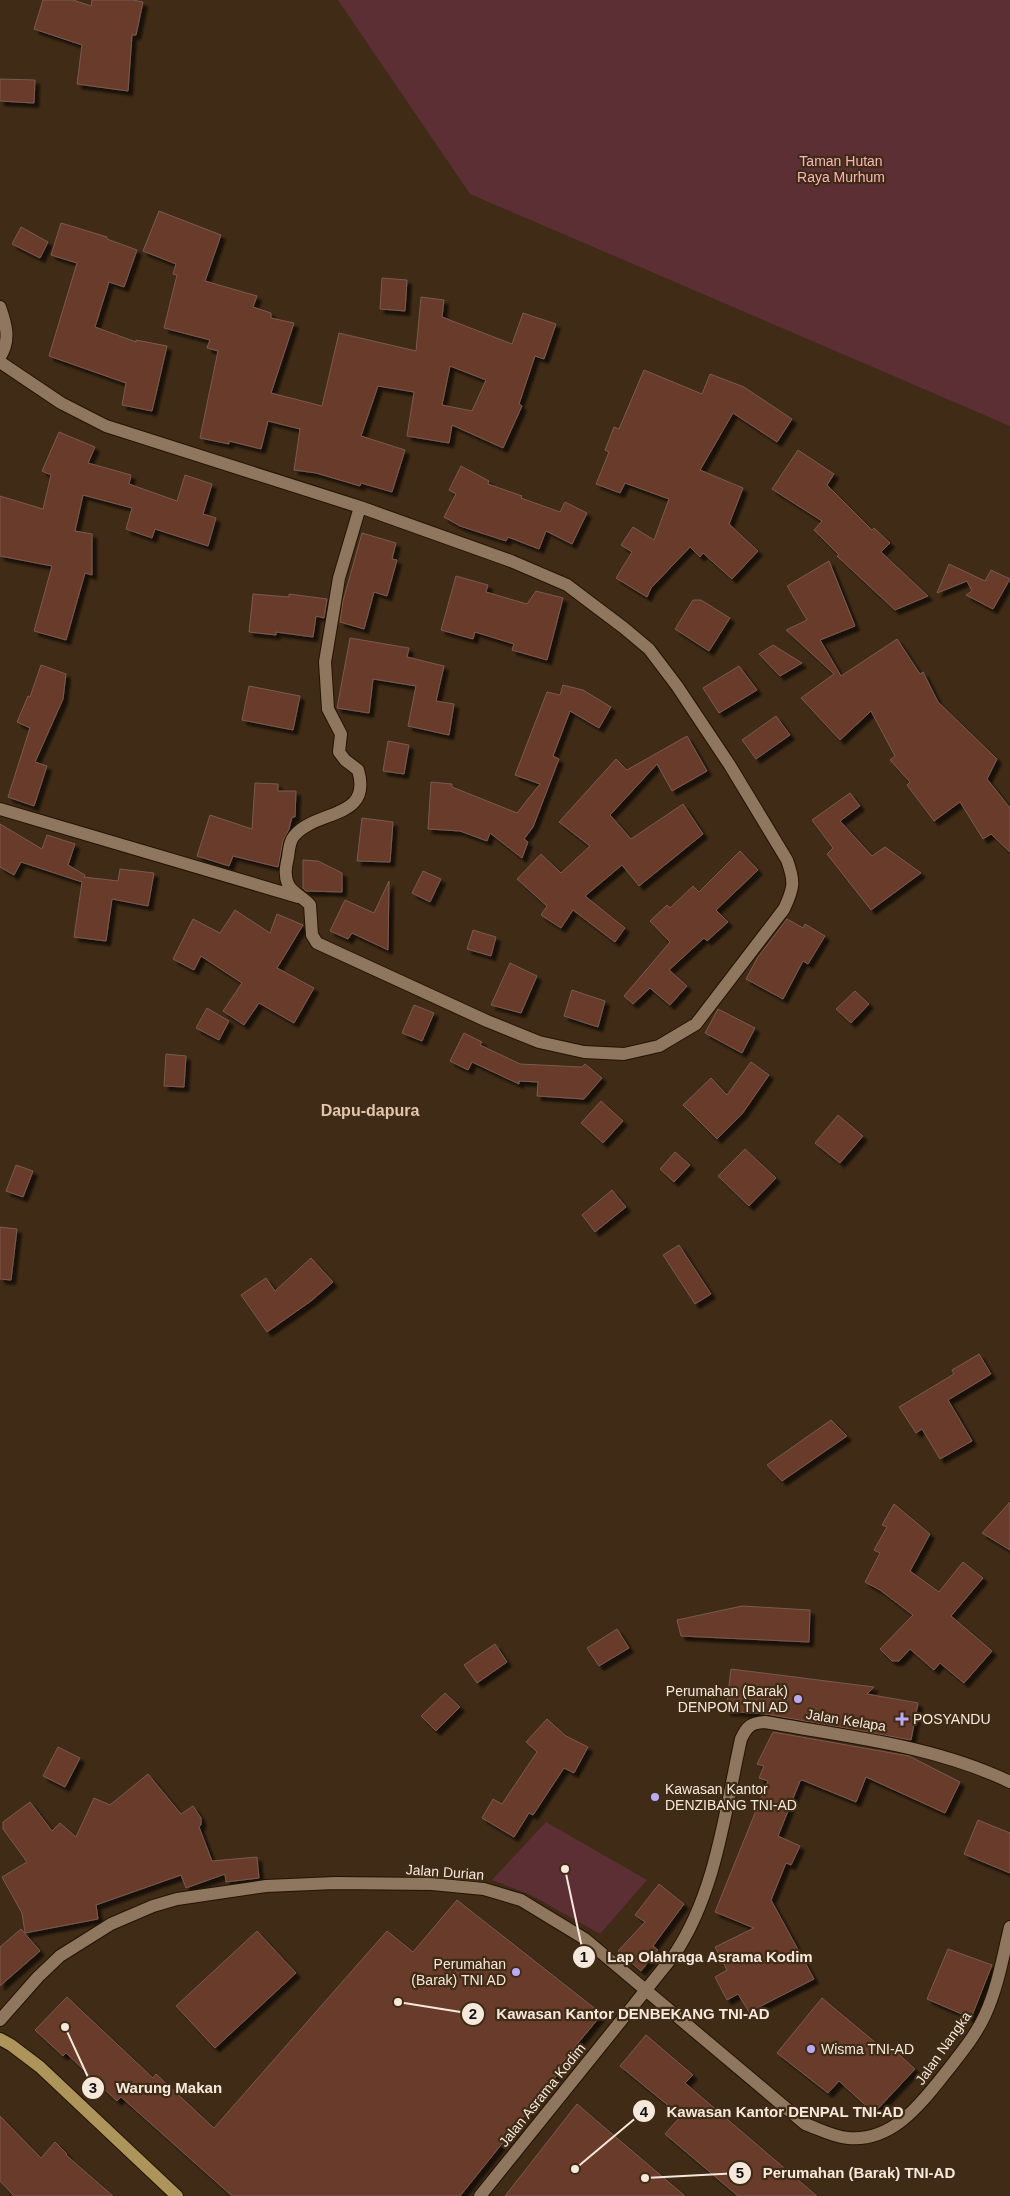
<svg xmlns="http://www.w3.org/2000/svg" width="1010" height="2196" font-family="Arial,sans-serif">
<defs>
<filter id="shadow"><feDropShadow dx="4.5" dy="4.5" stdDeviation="1" flood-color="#0009"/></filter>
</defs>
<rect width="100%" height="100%" fill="#3f2b16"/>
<g fill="#5c2f35">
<path d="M 338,0 L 1010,0 L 1010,426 L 470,194 Z"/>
<path d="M 546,1822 L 647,1880 L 600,1934 L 531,1895 L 492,1880 Z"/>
</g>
<g fill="#693b2c" stroke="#7a5a50" fill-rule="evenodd" filter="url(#shadow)">
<path d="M 43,0 L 73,0 L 91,6 L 92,0 L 133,0 L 143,2 L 136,35 L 132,35 L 128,91 L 77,84 L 82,45 L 34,29 Z"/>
<path d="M 0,79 L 35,80 L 34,103 L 0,101 Z"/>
<path d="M 159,211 L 221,235 L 205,281 L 257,296 L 253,307 L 271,313 L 271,318 L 294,323 L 271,393 L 322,406 L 339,333 L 416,351 L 421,297 L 444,300 L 442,317 L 512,344 L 523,313 L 556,324 L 544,359 L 535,356 L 519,404 L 522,406 L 503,448 L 452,425 L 449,443 L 407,436 L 414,392 L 378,386 L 361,436 L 405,450 L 392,492 L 361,483 L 360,486 L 316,473 L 294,470 L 300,429 L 268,421 L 261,449 L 229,441 L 229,444 L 200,438 L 218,351 L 207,348 L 210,340 L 164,328 L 177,275 L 173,274 L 176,264 L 143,251 ZM 450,366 L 486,380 L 472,411 L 442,405 Z"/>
<path d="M 61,223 L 107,237 L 107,239 L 137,250 L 124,287 L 109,282 L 95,327 L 136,342 L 136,340 L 167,346 L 152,411 L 122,405 L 126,383 L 49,356 L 77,263 L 51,255 Z"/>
<path d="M 21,227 L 48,242 L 40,258 L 12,244 Z"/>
<path d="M 382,278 L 407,280 L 405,311 L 380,309 Z"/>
<path d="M 644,370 L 702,394 L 710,374 L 744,387 L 792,419 L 777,442 L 733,413 L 700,470 L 743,488 L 729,524 L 758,551 L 732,579 L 703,553 L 700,557 L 690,547 L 651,588 L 647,597 L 616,578 L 632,552 L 621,545 L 633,527 L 654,540 L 669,499 L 625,483 L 620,493 L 596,484 L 609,452 L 605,450 L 614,427 L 619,429 Z"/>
<path d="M 59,432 L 95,447 L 88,463 L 131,475 L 129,484 L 177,501 L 185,475 L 212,484 L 203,514 L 216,518 L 208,546 L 155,529 L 152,538 L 126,529 L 132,508 L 83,495 L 75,531 L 92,534 L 92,575 L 85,573 L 66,640 L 34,631 L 52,566 L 0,556 L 0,496 L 43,509 L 51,475 L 42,471 Z"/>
<path d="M 798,450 L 834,474 L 827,485 L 872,530 L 874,528 L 890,543 L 881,552 L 928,596 L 895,610 L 837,556 L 839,555 L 814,530 L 822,521 L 772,489 Z"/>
<path d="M 461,466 L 489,481 L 488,484 L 522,496 L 521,498 L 560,512 L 565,502 L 587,513 L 572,544 L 546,531 L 539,549 L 508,537 L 506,541 L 460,526 L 444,517 L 456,494 L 449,490 Z"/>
<path d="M 362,533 L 396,543 L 392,559 L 397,560 L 387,596 L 374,592 L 364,629 L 340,622 L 343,601 Z"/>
<path d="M 829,561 L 855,626 L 820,640 L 841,676 L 897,639 L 920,674 L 923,672 L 938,702 L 997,759 L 987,779 L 1010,808 L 1010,852 L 991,834 L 983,839 L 960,802 L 934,821 L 907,785 L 910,782 L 890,760 L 895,756 L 871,711 L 840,740 L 801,698 L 834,674 L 786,630 L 807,620 L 787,586 Z"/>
<path d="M 949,564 L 985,581 L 991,570 L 1010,579 L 993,609 L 966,595 L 972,591 L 967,581 L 937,593 Z"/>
<path d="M 456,576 L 488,585 L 486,592 L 527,604 L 536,591 L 563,598 L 547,660 L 512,650 L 514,644 L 475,632 L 473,639 L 441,630 Z"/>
<path d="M 253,594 L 289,597 L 289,594 L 327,599 L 324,618 L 316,616 L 313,637 L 276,632 L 276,635 L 249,632 Z"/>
<path d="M 693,600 L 701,600 L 730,618 L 709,651 L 675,629 Z"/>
<path d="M 350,638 L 409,648 L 407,657 L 444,666 L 436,701 L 454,704 L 449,735 L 408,726 L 416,686 L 373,679 L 369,713 L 337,708 Z"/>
<path d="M 773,645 L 802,663 L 780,676 L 759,654 Z"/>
<path d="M 41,665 L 66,674 L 63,699 L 35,762 L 47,766 L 34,806 L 8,797 L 30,728 L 17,722 L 28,696 L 30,697 Z"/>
<path d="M 739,666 L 757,690 L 719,713 L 703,688 Z"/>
<path d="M 563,685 L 583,690 L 611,707 L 599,728 L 570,711 L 553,756 L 559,759 L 533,827 L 524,839 L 528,842 L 522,858 L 490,833 L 487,841 L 460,831 L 428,829 L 431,782 L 452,784 L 452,787 L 517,813 L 540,784 L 515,775 L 547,692 L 560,695 Z"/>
<path d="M 249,686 L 300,696 L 293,730 L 242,720 Z"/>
<path d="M 776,716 L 790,735 L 756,759 L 742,740 Z"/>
<path d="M 687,736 L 707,771 L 672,791 L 657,764 L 610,815 L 631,839 L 683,804 L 703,834 L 639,886 L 622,865 L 585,896 L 625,928 L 615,942 L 573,910 L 561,928 L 541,915 L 547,906 L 517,879 L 541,854 L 561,873 L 590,846 L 559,822 L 616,759 L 627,770 Z"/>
<path d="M 388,741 L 409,745 L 404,774 L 383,771 Z"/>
<path d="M 255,783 L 278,784 L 278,791 L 296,791 L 295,817 L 292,817 L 289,829 L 283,841 L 278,867 L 233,856 L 229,866 L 197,856 L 210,815 L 252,829 Z"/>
<path d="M 850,793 L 860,806 L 840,821 L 872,856 L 885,847 L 921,873 L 871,910 L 827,854 L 833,848 L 812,820 Z"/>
<path d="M 362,818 L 393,822 L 390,862 L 357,861 Z"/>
<path d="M 0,824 L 42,849 L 47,835 L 75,844 L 68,865 L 85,875 L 84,877 L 118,881 L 120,869 L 154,873 L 148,906 L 112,899 L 106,941 L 74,937 L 82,882 L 21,862 L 14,875 L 0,867 Z"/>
<path d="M 740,851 L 758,870 L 716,910 L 728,922 L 707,941 L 704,938 L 669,970 L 687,986 L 670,1005 L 650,988 L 633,1004 L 624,996 L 670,942 L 650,921 L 667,905 L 670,908 L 693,886 L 699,892 Z"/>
<path d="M 303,860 L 318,861 L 342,873 L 342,892 L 306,891 L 303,888 Z"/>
<path d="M 423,871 L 441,879 L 430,902 L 412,893 Z"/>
<path d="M 389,881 L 388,950 L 352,933 L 348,939 L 330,931 L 345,900 L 374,913 Z"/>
<path d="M 235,910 L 270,933 L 277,914 L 303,925 L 277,968 L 314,988 L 294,1023 L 259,1003 L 244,1025 L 223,1011 L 242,983 L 201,956 L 194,970 L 173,959 L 193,919 L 220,933 Z"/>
<path d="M 787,919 L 803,928 L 805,924 L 825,936 L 808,964 L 803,961 L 783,999 L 746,979 L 758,957 Z"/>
<path d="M 473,930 L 496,937 L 491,956 L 467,949 Z"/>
<path d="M 510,963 L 537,976 L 521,1013 L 491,1005 Z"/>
<path d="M 572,990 L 605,1001 L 598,1027 L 564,1016 Z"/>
<path d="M 855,991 L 869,1004 L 851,1023 L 836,1009 Z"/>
<path d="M 414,1005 L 434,1013 L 422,1041 L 402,1033 Z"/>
<path d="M 207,1008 L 229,1021 L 219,1040 L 196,1028 Z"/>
<path d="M 718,1009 L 755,1028 L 742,1053 L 705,1033 Z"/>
<path d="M 464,1033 L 482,1042 L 480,1045 L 520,1064 L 582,1067 L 585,1064 L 602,1078 L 584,1099 L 537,1096 L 538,1082 L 519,1081 L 519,1084 L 472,1062 L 468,1070 L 450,1061 Z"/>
<path d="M 166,1054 L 186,1056 L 184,1087 L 164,1086 Z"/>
<path d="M 751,1062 L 769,1075 L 742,1114 L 717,1139 L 683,1105 L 711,1078 L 727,1095 Z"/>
<path d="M 601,1101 L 623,1121 L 603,1143 L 581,1123 Z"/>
<path d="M 838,1115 L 863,1136 L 840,1163 L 815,1143 Z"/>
<path d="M 745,1149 L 776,1178 L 749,1206 L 718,1176 Z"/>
<path d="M 675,1152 L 690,1165 L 674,1182 L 660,1169 Z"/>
<path d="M 16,1165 L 33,1171 L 23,1197 L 6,1191 Z"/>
<path d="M 612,1190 L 626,1207 L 595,1232 L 582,1215 Z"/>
<path d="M 0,1227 L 17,1229 L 11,1280 L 0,1279 Z"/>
<path d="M 679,1245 L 711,1294 L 695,1304 L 663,1255 Z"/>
<path d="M 311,1258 L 333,1282 L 311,1301 L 267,1332 L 241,1295 L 266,1278 L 275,1291 Z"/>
<path d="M 979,1354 L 991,1374 L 948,1400 L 972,1441 L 940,1459 L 922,1429 L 916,1433 L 899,1407 L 954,1374 L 952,1370 Z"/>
<path d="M 831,1420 L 847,1436 L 782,1481 L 767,1465 Z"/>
<path d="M 1010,1502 L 1010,1550 L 982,1533 Z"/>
<path d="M 894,1504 L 930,1534 L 910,1571 L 939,1592 L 963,1562 L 983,1578 L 951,1616 L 992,1651 L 964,1683 L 940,1663 L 934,1670 L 910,1649 L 899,1661 L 892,1661 L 880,1649 L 913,1615 L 880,1590 L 865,1582 L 880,1553 L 874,1550 L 887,1527 L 882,1525 Z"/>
<path d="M 742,1606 L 810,1610 L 809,1642 L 681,1636 L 677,1620 Z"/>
<path d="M 617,1629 L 629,1648 L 599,1666 L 587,1648 Z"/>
<path d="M 495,1644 L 507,1662 L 477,1683 L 464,1665 Z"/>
<path d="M 731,1669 L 874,1687 L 867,1694 L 918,1703 L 911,1740 L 766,1714 L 726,1711 Z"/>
<path d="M 445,1693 L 460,1707 L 436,1731 L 421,1716 Z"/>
<path d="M 547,1719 L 566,1736 L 588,1747 L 574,1773 L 564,1768 L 533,1815 L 529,1813 L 514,1837 L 482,1818 L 493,1799 L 502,1804 L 537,1752 L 526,1742 Z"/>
<path d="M 773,1732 L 909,1756 L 960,1782 L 945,1813 L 866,1777 L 856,1802 L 802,1780 L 800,1781 L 778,1836 L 800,1846 L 791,1865 L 786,1863 L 771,1900 L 814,1979 L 749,2012 L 738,1994 L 727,2000 L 715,1977 L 727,1970 L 715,1947 L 754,1928 L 715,1912 L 768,1781 L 759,1778 L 764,1766 L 757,1764 Z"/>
<path d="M 58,1747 L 80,1758 L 65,1787 L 43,1776 Z"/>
<path d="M 148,1774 L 181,1814 L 193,1806 L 201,1818 L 201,1825 L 199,1827 L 212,1861 L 257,1857 L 259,1878 L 226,1882 L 225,1874 L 186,1888 L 181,1875 L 96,1905 L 98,1919 L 25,1933 L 22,1913 L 2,1877 L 27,1862 L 3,1829 L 3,1822 L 30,1802 L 52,1831 L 60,1823 L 76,1837 L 94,1798 L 110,1805 Z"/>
<path d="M 978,1820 L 1010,1833 L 1010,1873 L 964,1854 Z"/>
<path d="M 659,1884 L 684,1904 L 653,1946 L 658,1950 L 641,1971 L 618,1951 L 645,1922 L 635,1915 Z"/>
<path d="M 457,1900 L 602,2014 L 555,2071 L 558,2074 L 460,2196 L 232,2196 L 121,2097 L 117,2101 L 66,2053 L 63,2056 L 35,2030 L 67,1997 L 153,2078 L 156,2074 L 214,2128 L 387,1931 L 413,1952 Z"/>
<path d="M 21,1929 L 40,1951 L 0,1986 L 0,1947 Z"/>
<path d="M 257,1931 L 296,1973 L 215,2048 L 176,2006 Z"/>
<path d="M 948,1949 L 992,1965 L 971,2018 L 927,1999 Z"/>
<path d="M 822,1998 L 888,2053 L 892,2048 L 915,2069 L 874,2113 L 839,2081 L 828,2093 L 777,2053 Z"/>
<path d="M 646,2035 L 693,2075 L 685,2083 L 817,2196 L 738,2196 L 665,2134 L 681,2116 L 620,2066 Z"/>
<path d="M 577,2104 L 685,2196 L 505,2196 Z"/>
<path d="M 0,2116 L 41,2158 L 55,2142 L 67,2154 L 66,2155 L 113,2196 L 14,2196 L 0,2181 Z"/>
</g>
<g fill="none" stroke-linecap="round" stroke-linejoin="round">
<defs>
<g id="minor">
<path d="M 0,307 C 6,324 11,340 0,357"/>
<path d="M 0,362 L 61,403 L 106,426 L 360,507 L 511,561 L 567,585 L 624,628 L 649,649 L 677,686 L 729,764 L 787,860 C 795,882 794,888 784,909 L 696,1024 L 659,1046 L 624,1054 L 584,1052 L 539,1042 L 487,1021 L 317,943 L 312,935 L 310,905 C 303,897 292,893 288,884 C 284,875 286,866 288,857 C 289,850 289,842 294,836 C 316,809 373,820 358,770 L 345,760 L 339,752 L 341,734 L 328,709 L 325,662 L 339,578 L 360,507"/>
<path d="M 0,809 L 298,897"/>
<path d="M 0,2020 L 38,1977 L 60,1956 L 111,1924 L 153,1906 L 177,1899 L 266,1886 L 335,1883 L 432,1884 L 484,1889 L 521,1900 L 585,1939 L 805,2124 C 819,2129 833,2137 848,2138 C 894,2142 922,2102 947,2071 C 961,2053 976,2035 985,2015 C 998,1987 1003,1956 1010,1927"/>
<path d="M 480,2196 L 674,1955 C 716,1893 725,1811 741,1739 C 747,1726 751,1723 765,1722 C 848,1737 933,1745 1010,1782"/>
</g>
<path id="major" d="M 0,2039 L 11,2045 L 40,2067 L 177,2196"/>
</defs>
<use href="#minor" stroke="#251301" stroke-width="14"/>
<use href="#major" stroke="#251301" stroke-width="14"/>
<use href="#minor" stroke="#8e765f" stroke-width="12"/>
<use href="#major" stroke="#ad945b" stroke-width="12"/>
</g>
<g fill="#bbaaf6" stroke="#3f2b16" stroke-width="2">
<circle cx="798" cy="1699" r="5"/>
<path d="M899.5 1711.5h5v5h5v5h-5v5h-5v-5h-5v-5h5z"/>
<circle cx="655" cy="1797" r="5"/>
<circle cx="516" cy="1972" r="5"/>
<circle cx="811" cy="2049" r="5"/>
</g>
<g text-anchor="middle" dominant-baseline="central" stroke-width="4.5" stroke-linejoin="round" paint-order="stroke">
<g font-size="14" fill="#f8b4ba" stroke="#3f2b16">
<text x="841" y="161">Taman Hutan<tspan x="841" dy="16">Raya Murhum</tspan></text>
</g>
<g font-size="14" fill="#f6e8db" stroke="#3f2b16" text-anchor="start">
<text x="788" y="1691" text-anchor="end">Perumahan (Barak)<tspan x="788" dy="16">DENPOM TNI AD</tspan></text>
<text x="913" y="1719">POSYANDU</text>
<text x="665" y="1789">Kawasan Kantor<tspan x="665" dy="16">DENZIBANG TNI-AD</tspan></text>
<text x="506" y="1964" text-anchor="end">Perumahan<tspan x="506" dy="16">(Barak) TNI AD</tspan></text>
<text x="821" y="2049">Wisma TNI-AD</text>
</g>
<g font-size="14" fill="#f6e8db" stroke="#3f2b16">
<text transform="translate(846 1720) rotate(9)">Jalan Kelapa</text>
<text transform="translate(445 1872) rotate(4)">Jalan Durian</text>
<text transform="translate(943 2048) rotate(-55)">Jalan Nangka</text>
<text transform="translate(542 2095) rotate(-51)">Jalan Asrama Kodim</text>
</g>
<g font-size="16" font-weight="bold" fill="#e0c6ad" stroke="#3f2b16">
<text x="370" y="1110">Dapu-dapura</text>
</g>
</g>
<path fill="none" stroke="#f6e8db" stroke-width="2" d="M565 1869L584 1957M398 2002L473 2014M65 2027L93 2088M575 2169L644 2111M645 2178L740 2173"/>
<g fill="#f6e8db" stroke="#3f2b16" stroke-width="2">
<circle cx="565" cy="1869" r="5"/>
<circle cx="398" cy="2002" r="5"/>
<circle cx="65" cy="2027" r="5"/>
<circle cx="575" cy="2169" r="5"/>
<circle cx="645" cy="2178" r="5"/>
<circle cx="584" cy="1957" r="12"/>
<circle cx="473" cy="2014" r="12"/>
<circle cx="93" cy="2088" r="12"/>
<circle cx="644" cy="2111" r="12"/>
<circle cx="740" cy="2173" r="12"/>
</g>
<g font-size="15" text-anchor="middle" font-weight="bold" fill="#111">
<text x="584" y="1962">1</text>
<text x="473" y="2019">2</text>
<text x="93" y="2093">3</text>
<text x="644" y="2117">4</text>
<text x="740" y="2178">5</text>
</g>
<g font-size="15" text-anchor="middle" font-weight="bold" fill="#f6e8db" stroke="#3f2b16" stroke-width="4.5" stroke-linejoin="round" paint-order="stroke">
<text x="710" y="1962">Lap Olahraga Asrama Kodim</text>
<text x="633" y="2019">Kawasan Kantor DENBEKANG TNI-AD</text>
<text x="169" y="2093">Warung Makan</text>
<text x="785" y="2117">Kawasan Kantor DENPAL TNI-AD</text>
<text x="859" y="2178">Perumahan (Barak) TNI-AD</text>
</g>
</svg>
